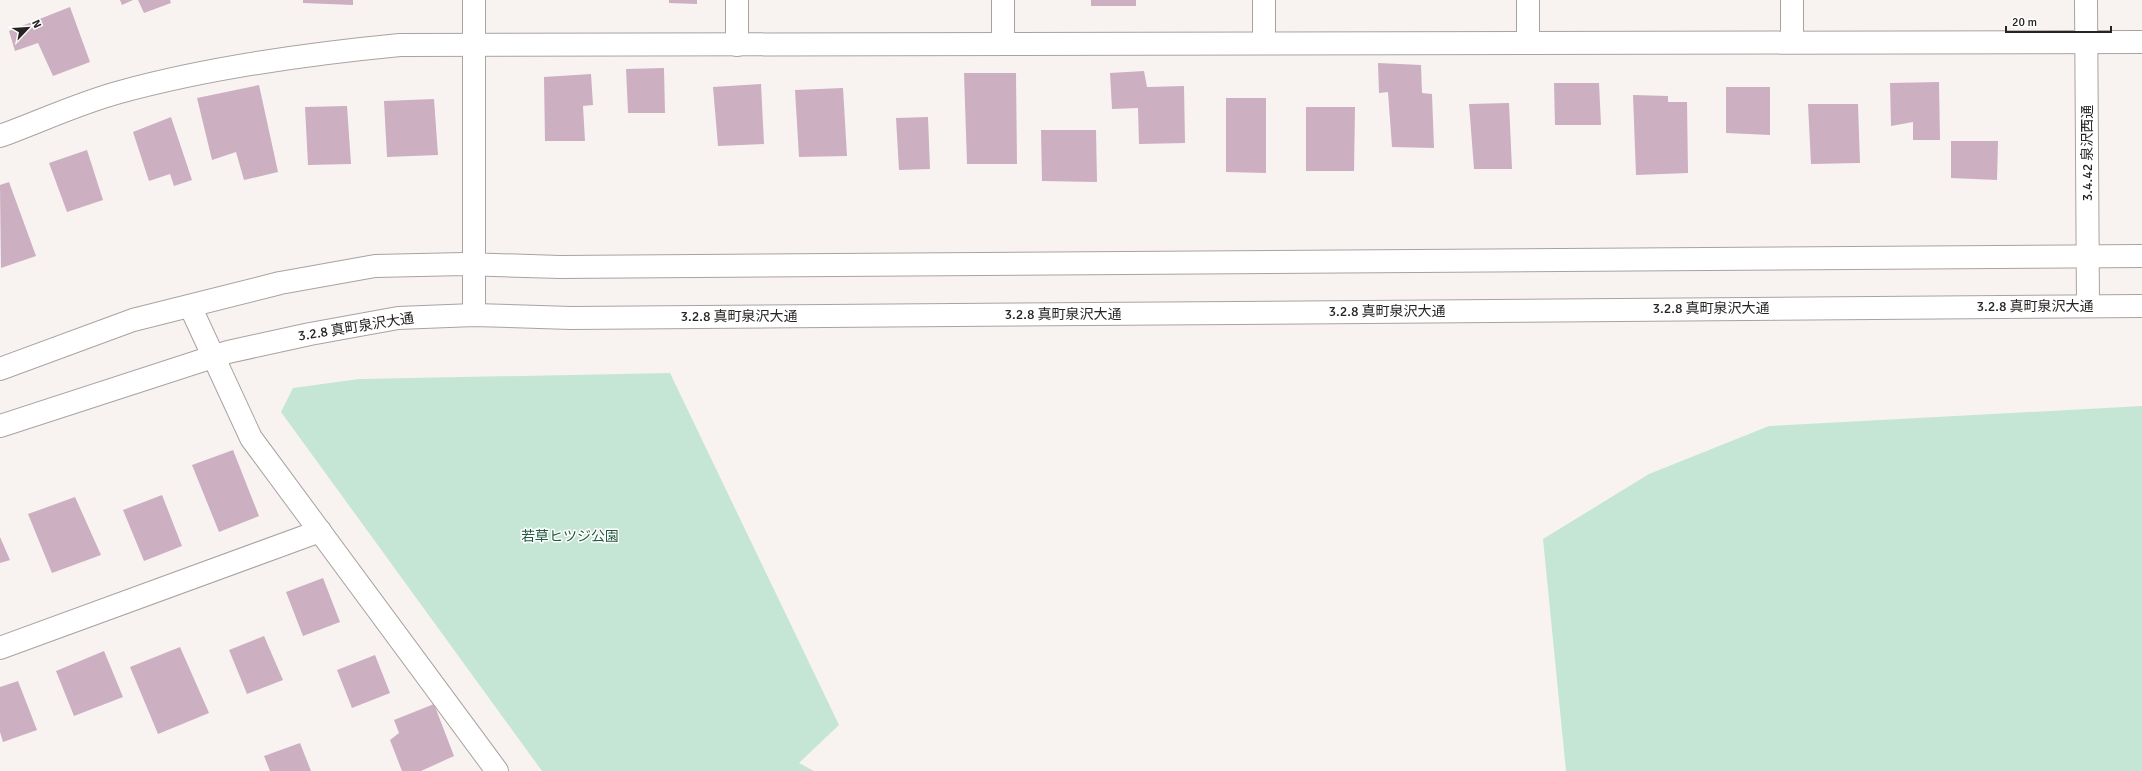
<svg xmlns="http://www.w3.org/2000/svg" width="2142" height="771" font-family="Signika,'Noto Sans JP',sans-serif">
<rect width="100%" height="100%" fill="#f8f3f1"/>
<g fill="#c5e6d5">
<path d="M 670,373 L 839,725 L 799,763 L 814,771 L 542,771 L 281,412 L 293,388 L 359,379 Z"/>
<path d="M 2142,406 L 2142,771 L 1566,771 L 1543,539 L 1649,474 L 1769,426 Z"/>
</g>
<g fill="#ccafc1">
<path d="M 120,0 L 133,0 L 122,5 Z"/>
<path d="M 138,0 L 170,0 L 171,3 L 144,13 Z"/>
<path d="M 303,0 L 353,0 L 353,5 L 303,3 Z"/>
<path d="M 669,0 L 697,0 L 697,4 L 669,3 Z"/>
<rect x="1091" y="0" width="45" height="6"/>
<path d="M 70,7 L 90,62 L 53,76 L 38,43 L 15,51 L 9,31 Z"/>
<path d="M 1378,63 L 1421,65 L 1422,93 L 1432,94 L 1434,148 L 1392,147 L 1388,92 L 1379,93 Z"/>
<path d="M 664,68 L 665,113 L 628,113 L 626,69 Z"/>
<path d="M 1144,71 L 1147,87 L 1184,86 L 1185,143 L 1139,144 L 1138,108 L 1112,109 L 1110,73 Z"/>
<path d="M 964,73 L 1016,73 L 1017,164 L 967,164 Z"/>
<path d="M 591,74 L 593,105 L 583,106 L 585,141 L 545,141 L 544,77 Z"/>
<path d="M 1939,82 L 1940,140 L 1913,140 L 1913,122 L 1891,126 L 1890,83 Z"/>
<path d="M 1554,83 L 1599,83 L 1601,125 L 1555,125 Z"/>
<path d="M 761,84 L 764,144 L 718,146 L 713,87 Z"/>
<path d="M 259,85 L 278,172 L 244,180 L 236,152 L 212,160 L 197,98 Z"/>
<path d="M 1726,87 L 1770,87 L 1770,135 L 1726,133 Z"/>
<path d="M 843,88 L 847,156 L 799,157 L 795,90 Z"/>
<path d="M 1633,95 L 1668,96 L 1668,102 L 1687,102 L 1688,173 L 1636,175 Z"/>
<path d="M 1226,98 L 1266,98 L 1266,173 L 1226,172 Z"/>
<path d="M 434,99 L 438,155 L 387,157 L 384,101 Z"/>
<path d="M 1509,103 L 1512,169 L 1474,169 L 1469,104 Z"/>
<path d="M 1808,104 L 1858,104 L 1860,163 L 1811,164 Z"/>
<path d="M 347,106 L 351,164 L 308,165 L 305,107 Z"/>
<path d="M 1306,107 L 1355,107 L 1354,171 L 1306,171 Z"/>
<path d="M 171,117 L 192,180 L 174,186 L 170,174 L 149,181 L 133,132 Z"/>
<path d="M 928,117 L 930,169 L 899,170 L 896,118 Z"/>
<path d="M 1041,130 L 1096,130 L 1097,182 L 1042,181 Z"/>
<path d="M 1951,141 L 1998,141 L 1997,180 L 1951,178 Z"/>
<path d="M 87,150 L 103,200 L 67,212 L 49,163 Z"/>
<path d="M 9,182 L 36,256 L 1,268 L 0,185 Z"/>
<path d="M 233,450 L 259,516 L 219,532 L 192,465 Z"/>
<path d="M 162,495 L 182,546 L 144,561 L 123,510 Z"/>
<path d="M 75,497 L 101,555 L 52,573 L 28,514 Z"/>
<path d="M 0,537 L 10,560 L 0,563 Z"/>
<path d="M 323,578 L 340,622 L 303,636 L 286,592 Z"/>
<path d="M 264,636 L 283,680 L 247,694 L 229,650 Z"/>
<path d="M 180,647 L 209,713 L 158,734 L 130,667 Z"/>
<path d="M 104,651 L 123,697 L 74,716 L 56,671 Z"/>
<path d="M 375,655 L 390,693 L 352,708 L 337,670 Z"/>
<path d="M 18,681 L 37,730 L 3,742 L 0,732 L 0,687 Z"/>
<path d="M 434,704 L 454,756 L 421,771 L 402,771 L 390,740 L 399,733 L 394,720 Z"/>
<path d="M 300,743 L 311,771 L 270,771 L 264,756 Z"/>
</g>
<g fill="none" stroke-linecap="round" stroke-linejoin="round">
<defs>
<g id="minor">
<path d="M 1003,0 L 1003,44"/>
<path d="M 1528,0 L 1528,43"/>
<path d="M 2086,0 L 2088,305"/>
<path d="M 1792,42 L 1792,0"/>
<path d="M 1264,43 L 1264,0"/>
<path d="M 737,45 L 737,0"/>
<path d="M 0,136 C 39,122 79,103 120,92 C 211,67 306,54 400,45 L 2142,42"/>
<path d="M 190,306 L 251,438 L 497,771"/>
<path d="M 474,315 L 474,0"/>
<path d="M 0,369 L 133,320 L 280,283 L 375,266 L 464,264 L 560,267 L 2142,256"/>
<path d="M 0,426 L 228,352 L 310,334 L 398,318 L 474,315 L 571,318 L 2142,306"/>
<path d="M 0,648 L 320,531"/>
</g>
</defs>
<use href="#minor" stroke="#a8a3a1" stroke-width="24"/>
<use href="#minor" stroke="#fff" stroke-width="22"/>
</g>
<g text-anchor="middle" dominant-baseline="central" stroke-width="3" stroke-linejoin="round" paint-order="stroke">
<g font-size="14" fill="#262423" stroke="#fff">
<text transform="translate(2087 153) rotate(-90)">3.4.42 泉沢西通</text>
<text x="2035" y="306">3.2.8 真町泉沢大通</text>
<text x="1711" y="308">3.2.8 真町泉沢大通</text>
<text x="1387" y="311">3.2.8 真町泉沢大通</text>
<text x="1063" y="314">3.2.8 真町泉沢大通</text>
<text x="739" y="316">3.2.8 真町泉沢大通</text>
<text transform="translate(356 327) rotate(-9)">3.2.8 真町泉沢大通</text>
</g>
<g font-size="14" fill="#225a43" stroke="#fff">
<text x="570" y="536">若草ヒツジ公園</text>
</g>
</g>
<g transform="translate(28 28) rotate(65)" stroke="#ffffff" stroke-width="3" paint-order="stroke">
<path d="M0-3L7 15L0 10L-7 15Z" fill="#262423"/>
<text y="-6" font-size="11" font-weight="bold" text-anchor="middle" fill="#262423">N</text>
</g>
<path d="M2006 26v6h105v-6" fill="none" stroke="#262423" stroke-width="2"/>
<text x="2012" y="26" font-size="12" fill="#262423" stroke="#ffffff" stroke-width="3" paint-order="stroke">20 m</text>
</svg>
